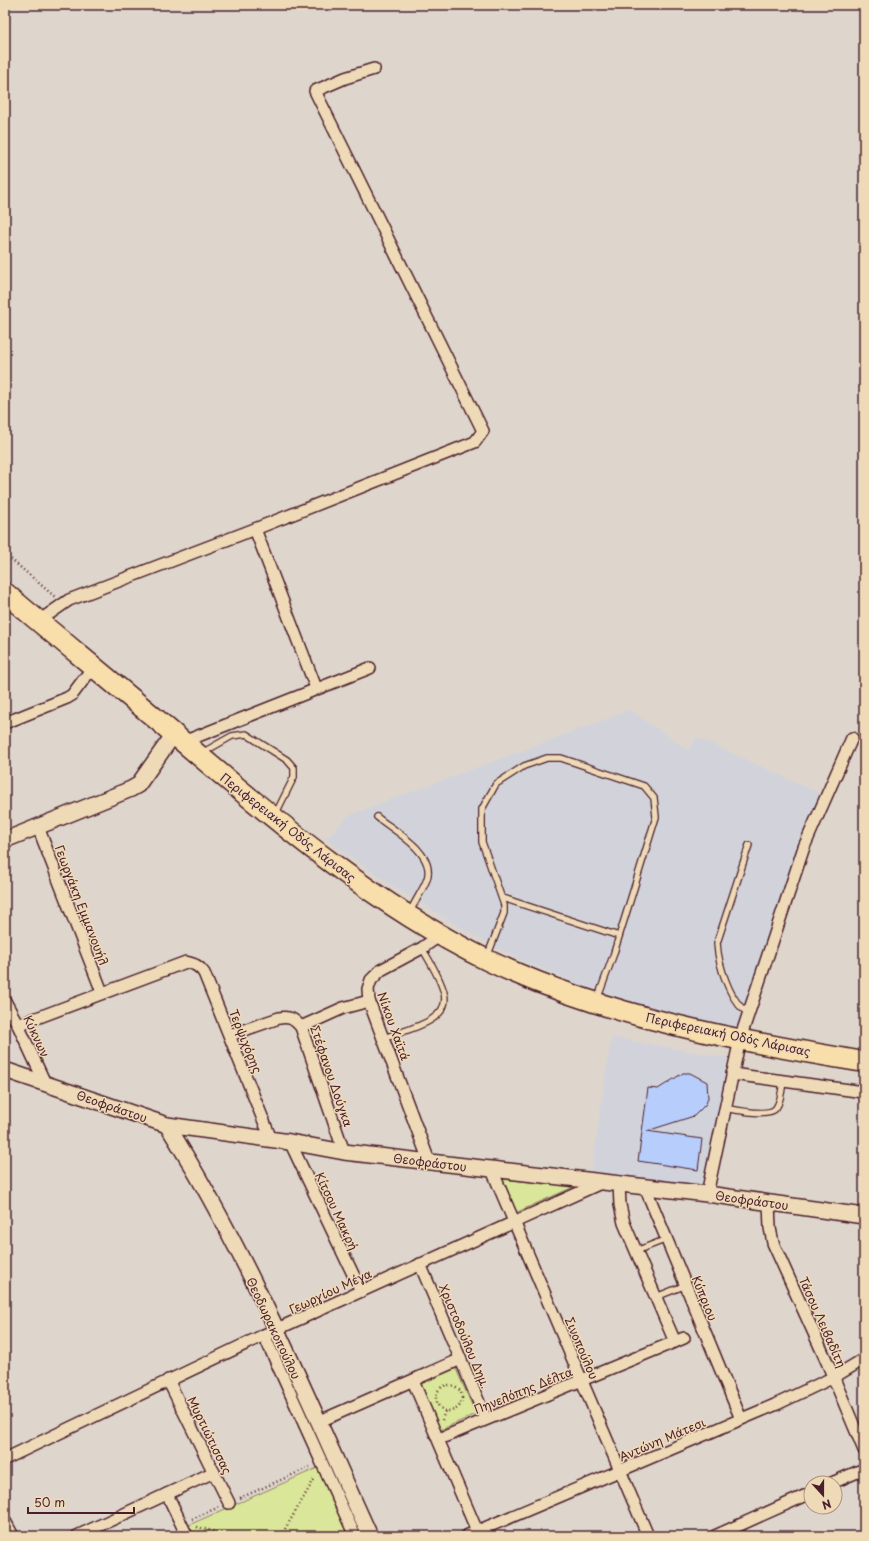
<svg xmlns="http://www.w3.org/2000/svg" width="869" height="1541" font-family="'Playpen Sans',sans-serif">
<rect width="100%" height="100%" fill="#ded6cc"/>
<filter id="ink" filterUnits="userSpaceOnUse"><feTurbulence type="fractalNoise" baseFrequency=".025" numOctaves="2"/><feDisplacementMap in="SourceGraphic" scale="8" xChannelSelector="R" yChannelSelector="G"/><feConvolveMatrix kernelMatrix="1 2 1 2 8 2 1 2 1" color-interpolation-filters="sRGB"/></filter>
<g filter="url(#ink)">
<g fill="#d2d3da">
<path d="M 630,710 L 688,750 L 697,737 L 823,795 L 737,1029 L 673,1014 L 583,986 L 520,960 L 471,934 L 383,880 L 325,839 L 349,815 Z"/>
<path d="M 611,1037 L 728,1058 L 704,1188 L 591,1172 Z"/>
</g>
<g fill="#dae699" stroke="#928262">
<path d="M 500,1179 L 570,1186 L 571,1188 L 513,1214 Z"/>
<path d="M 455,1367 L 476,1414 L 438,1431 L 418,1383 Z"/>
<path d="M 322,1466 L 353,1536 L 194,1536 L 189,1525 Z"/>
</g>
<path fill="#b7cdfc" stroke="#4a1f2b" d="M 683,1073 L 690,1073 L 707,1082 L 708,1098 L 706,1104 L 694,1116 L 647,1131 L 702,1139 L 698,1170 L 638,1161 L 648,1088 L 658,1089 Z"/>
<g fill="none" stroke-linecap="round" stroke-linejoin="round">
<defs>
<g id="lane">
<path d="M 202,753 L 232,736 L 246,734 L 287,760 L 294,768 L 294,777 L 275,815"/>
<path d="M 377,817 C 394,831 436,853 427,879 C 423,890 415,901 410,912"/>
<path d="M 749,845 L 717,943 C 718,963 730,1004 749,1013"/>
<path d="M 503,898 L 619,936"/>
<path d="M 487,957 L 504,913 L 504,905 L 482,842 L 482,809 L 496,784 L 524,766 L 547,758 L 561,758 L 644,786 L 654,798 L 656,817 L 613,956 L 597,1000"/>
<path d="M 384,1038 C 404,1030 452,1022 444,993 C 440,977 430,962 422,948"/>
<path d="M 724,1108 C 735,1110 770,1117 776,1108 C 781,1101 782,1089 783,1081"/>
<path d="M 636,1251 L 667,1239"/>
<path d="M 656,1297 L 686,1285"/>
</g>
<g id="street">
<path d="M 255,529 L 316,688"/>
<path d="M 39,621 L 69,600 L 255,529 L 475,442 L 483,431 L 315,91 L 345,78 L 374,69"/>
<path d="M 5,723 L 67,698 L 72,695 L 93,667"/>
<path d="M 183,742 L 370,668"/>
<path d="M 38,827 L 102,992"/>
<path d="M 5,1001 L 18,1025 L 45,1083"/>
<path d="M 18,1025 L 186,962 C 195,964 199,966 204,973 L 271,1139"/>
<path d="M 301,1027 L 343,1008 L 369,1001"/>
<path d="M 230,1035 L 279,1018 C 290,1016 294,1019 301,1027 L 344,1152"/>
<path d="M 732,1074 L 864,1092"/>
<path d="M 290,1142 L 361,1291"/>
<path d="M 429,1161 L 369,1001 L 368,989 L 371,980 L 381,970 L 422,948 L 442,934"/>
<path d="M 492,1170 L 648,1536"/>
<path d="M 619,1184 L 620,1205 L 624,1223 L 675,1342"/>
<path d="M 645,1187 L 741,1419"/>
<path d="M 707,1194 L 740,1039 L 804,847 L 852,738"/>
<path d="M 769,1203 L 770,1228 L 773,1243 L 827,1362 L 864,1450"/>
<path d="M 420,1264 L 486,1419"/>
<path d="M 264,1335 L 355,1536"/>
<path d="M 168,1380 L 229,1503"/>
<path d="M 413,1381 L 477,1531"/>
<path d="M 318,1422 L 461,1359"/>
<path d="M 439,1439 L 684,1338"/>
<path d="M 5,1459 L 264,1335 L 603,1182"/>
<path d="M 832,1483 L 864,1469"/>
<path d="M 167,1494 L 187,1536"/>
<path d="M 5,1521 L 13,1536"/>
<path d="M 77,1536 L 214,1472"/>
<path d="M 466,1536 L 777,1404 L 834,1377 L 864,1359"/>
<path d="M 715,1536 L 811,1493"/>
</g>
<g id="secondary">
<path d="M 5,840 L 131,789 L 138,785 L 174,734"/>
<path d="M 5,1070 L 167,1125 L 290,1142 L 344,1152 L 707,1194 L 864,1216"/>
<path d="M 167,1125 C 248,1254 307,1397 370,1536"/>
</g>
<path id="highway" d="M 5,593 C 64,643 124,691 182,741 C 277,822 375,905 487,960 C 604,1016 737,1041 864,1062"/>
</defs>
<use href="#lane" stroke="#4a1f2b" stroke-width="8"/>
<use href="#street" stroke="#4a1f2b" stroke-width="14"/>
<use href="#secondary" stroke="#4a1f2b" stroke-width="18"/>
<use href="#highway" stroke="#4a1f2b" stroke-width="23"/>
<g stroke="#4a1f2b" stroke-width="2.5" stroke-dasharray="1 3" stroke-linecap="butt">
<path d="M 5,554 L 55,597"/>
<circle cx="449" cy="1398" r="13"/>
<path d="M 442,1420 L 445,1411"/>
<path d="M 240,1498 L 310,1467"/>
<path d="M 192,1519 L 219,1507"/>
<path d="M 197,1527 L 231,1536"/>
<path d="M 281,1536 L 315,1478"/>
</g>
<use href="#lane" stroke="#efdab8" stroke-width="5.5"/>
<use href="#street" stroke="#efdab8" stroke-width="11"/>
<use href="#secondary" stroke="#efdab8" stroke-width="15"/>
<use href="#highway" stroke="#f8deab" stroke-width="20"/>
</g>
</g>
<g text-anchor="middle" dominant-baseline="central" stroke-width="3" stroke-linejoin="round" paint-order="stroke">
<g font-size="12" fill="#4a1f2b" stroke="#efdab8">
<text transform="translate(288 827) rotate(38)">Περιφερειακή Οδός Λάρισας</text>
<text transform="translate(82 905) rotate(69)">Γεωργάκη Εμμανουήλ</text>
<text transform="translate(394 1026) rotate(70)">Νίκου Χαϊτά</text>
<text transform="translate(728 1034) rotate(12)">Περιφερειακή Οδός Λάρισας</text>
<text transform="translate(37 1036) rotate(65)">Κύκνων</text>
<text transform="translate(246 1041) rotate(68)">Τερψιχόρης</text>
<text transform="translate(332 1076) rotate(71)">Στέφανου Δούγκα</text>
<text transform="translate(112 1106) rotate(19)">Θεοφράστου</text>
<text transform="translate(430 1162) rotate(7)">Θεοφράστου</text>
<text transform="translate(752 1200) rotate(8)">Θεοφράστου</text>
<text transform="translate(337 1211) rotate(65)">Κίτσου Μακρή</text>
<text transform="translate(330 1291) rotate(-25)">Γεωργίου Μέγα</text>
<text transform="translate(705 1298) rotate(68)">Κύπριου</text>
<text transform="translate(823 1322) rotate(66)">Τάσου Λειβαδίτη</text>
<text transform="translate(274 1328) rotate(65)">Θεοδωρακοπούλου</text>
<text transform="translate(465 1336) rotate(67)">Χριστοδούλου Δημ.</text>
<text transform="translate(582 1348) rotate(67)">Σινοπούλου</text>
<text transform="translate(523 1390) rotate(-22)">Πηνελόπης Δέλτα</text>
<text transform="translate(210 1435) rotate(64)">Μυρτιώτισσας</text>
<text transform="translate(662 1439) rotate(-23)">Αντώνη Μάτεσι</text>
</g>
</g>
<rect width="869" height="1541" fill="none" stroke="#efdab8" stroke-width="20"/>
<rect x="10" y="10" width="849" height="1521" fill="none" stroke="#4a1f2b" stroke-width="1.5" filter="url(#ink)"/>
<g transform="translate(823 1495) rotate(159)"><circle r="19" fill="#efdab8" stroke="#ad8f80"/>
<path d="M0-3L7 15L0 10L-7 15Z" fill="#4a1f2b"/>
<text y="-6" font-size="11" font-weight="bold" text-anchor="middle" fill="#4a1f2b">N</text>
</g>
<path d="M28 1507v6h106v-6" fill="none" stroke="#4a1f2b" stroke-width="2"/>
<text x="34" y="1507" font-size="12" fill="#4a1f2b" stroke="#efdab8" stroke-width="3" paint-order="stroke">50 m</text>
</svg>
